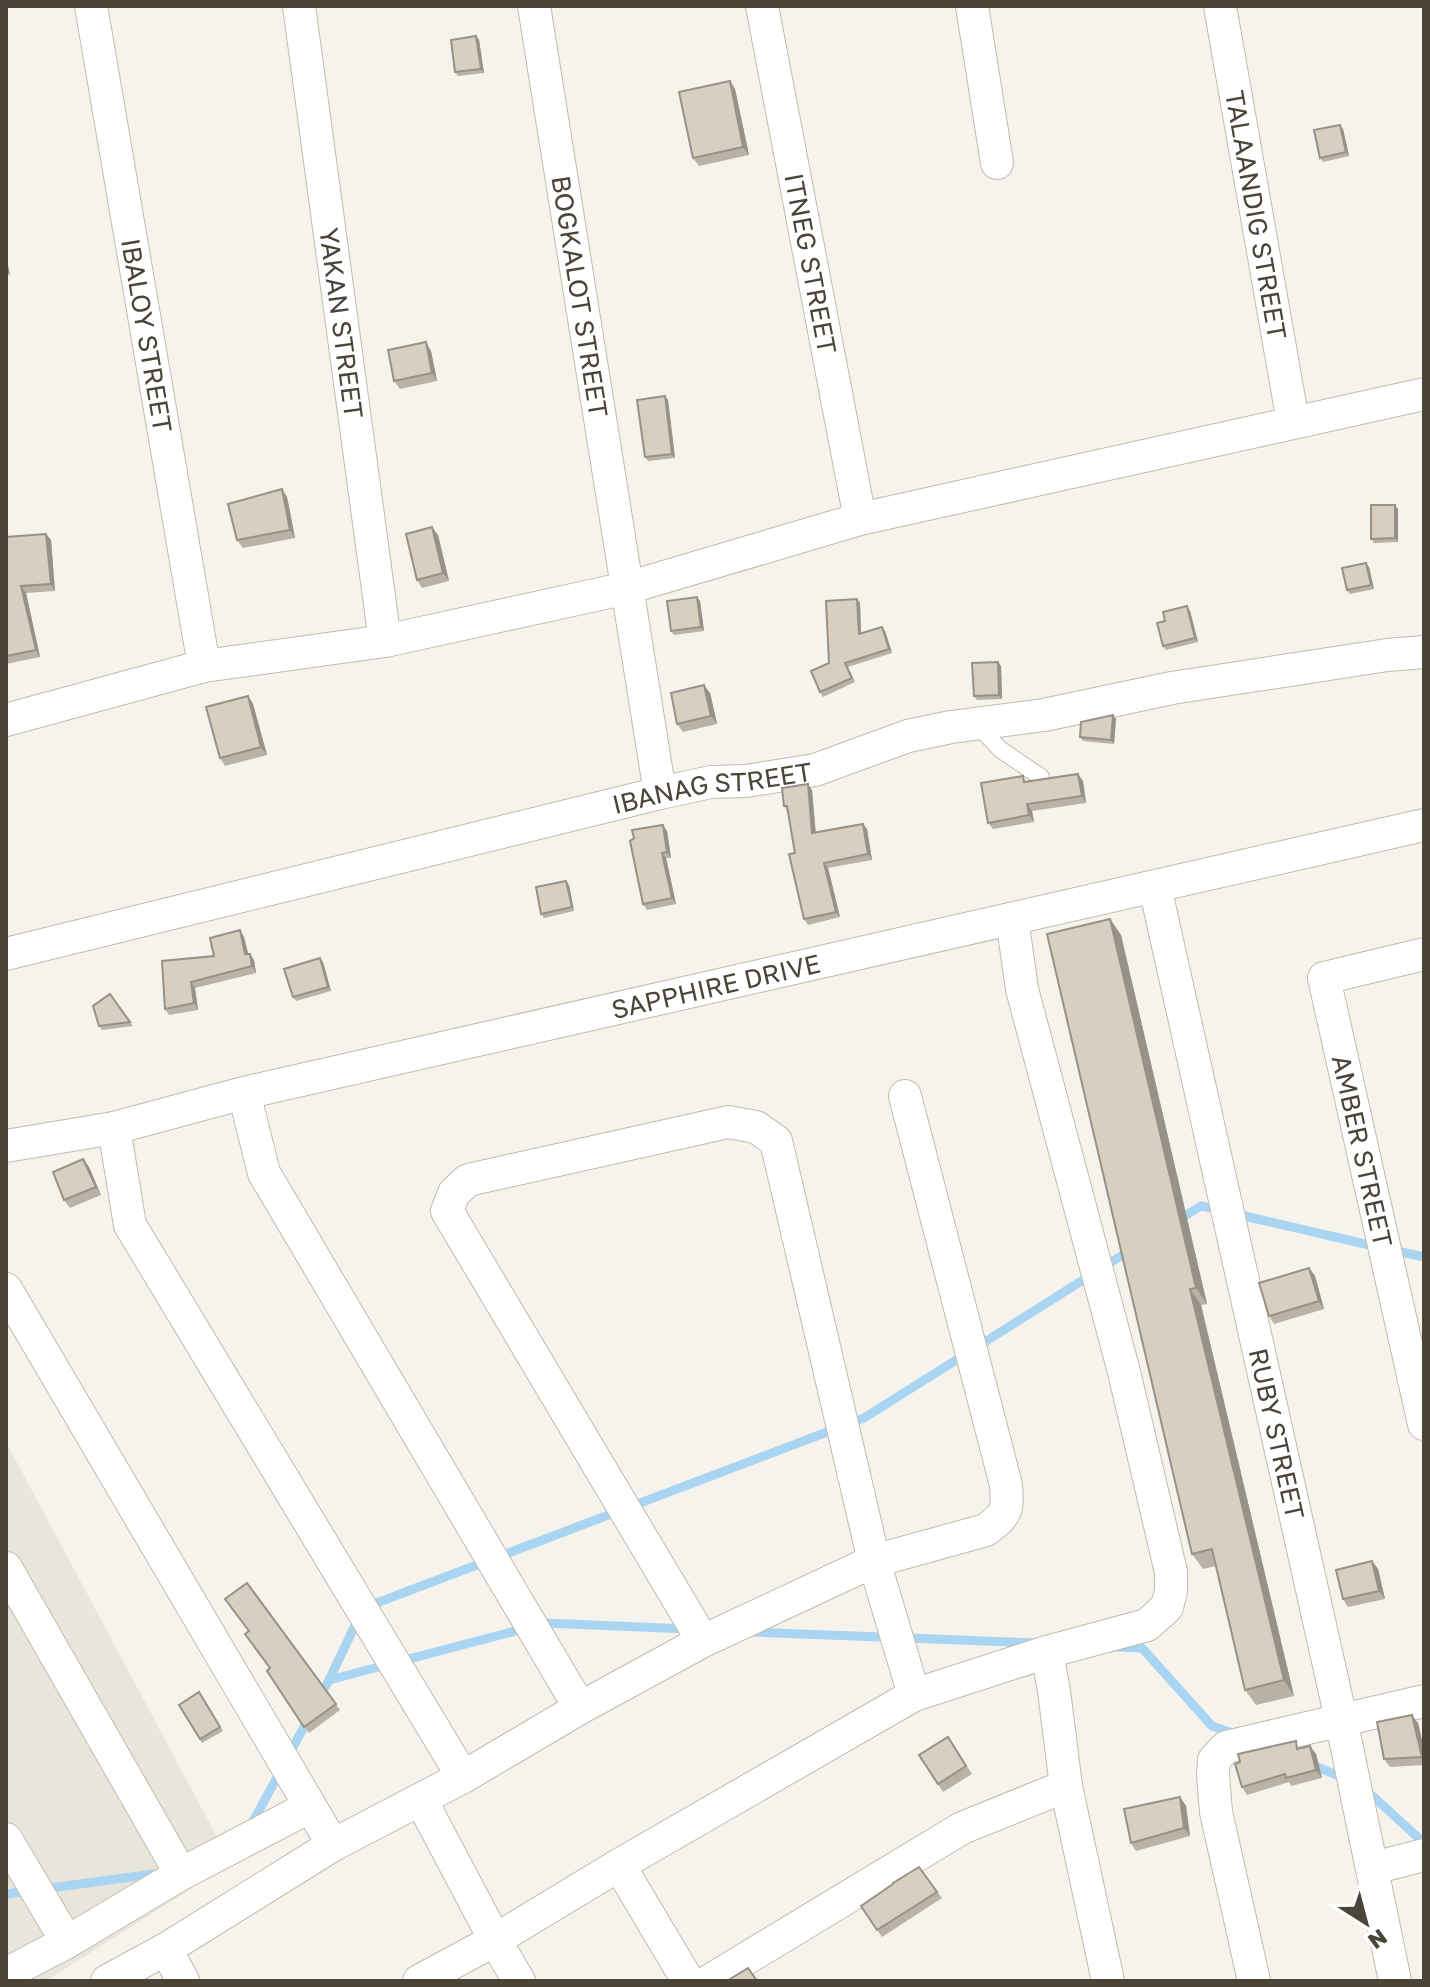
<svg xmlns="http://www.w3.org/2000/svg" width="1430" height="1987" font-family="'Golos Text',sans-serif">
<rect width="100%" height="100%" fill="#f6f3ec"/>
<path fill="#eae5da" d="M 6,1442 L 231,1863 L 46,1981 L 6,1981 Z"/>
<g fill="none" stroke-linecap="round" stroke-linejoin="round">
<g stroke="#a9d4f2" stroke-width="9">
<path d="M 1236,1214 L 1378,1247"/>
<path d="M 1178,1220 L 1201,1206 L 1222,1210"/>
<path d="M 1392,1250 L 1424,1257"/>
<path d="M 1103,1267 L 1131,1250"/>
<path d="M 366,1607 L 864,1418 L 1091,1275"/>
<path d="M 750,1632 L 1035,1643"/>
<path d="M 1118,1647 L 1142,1648 L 1212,1726 L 1235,1734"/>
<path d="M 329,1680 L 358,1619"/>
<path d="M 320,1697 L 329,1680 L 546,1623 L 687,1629"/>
<path d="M 288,1757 L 309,1717"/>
<path d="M 1308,1763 L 1346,1779"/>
<path d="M 1366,1790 L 1424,1843"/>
<path d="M 250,1827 L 281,1770"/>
<path d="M 6,1894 L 161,1873"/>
</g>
<defs>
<path id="service" d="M 975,723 L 1001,750 L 1041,777"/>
<g id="minor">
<path id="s1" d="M 91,6 L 204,666"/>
<path id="s2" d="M 299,6 L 385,641"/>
<path id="s3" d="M 534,6 L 660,793"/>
<path id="s4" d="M 762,6 L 860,519"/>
<path d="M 972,6 L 997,163"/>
<path id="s5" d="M 1220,6 L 1293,422"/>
<path d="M 6,720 L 204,666 L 385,641 L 627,588 L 860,519 L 1424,394"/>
<path id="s6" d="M 1155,887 L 1341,1719 L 1395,1981"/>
<path id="s7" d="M 6,954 L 660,793 L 711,782 L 746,781 L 815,770 L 908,736 L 951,727 L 1044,715 L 1172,688 L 1387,655 L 1424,652"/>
<path id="s8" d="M 1424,954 L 1324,978 L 1424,1424"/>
<path d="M 244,1093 L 264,1173 L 580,1708"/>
<path d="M 114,1128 L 130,1225 L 463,1777"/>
<path id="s9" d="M 6,1146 L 114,1128 L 244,1093 L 1424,825"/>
<path d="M 6,1289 L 333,1845"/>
<path d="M 6,1568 L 181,1874"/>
<path d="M 703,1641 L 447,1211 L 454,1193 L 468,1180 L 728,1122 L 756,1127 L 776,1141 L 874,1561 L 914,1695"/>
<path d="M 1047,1652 L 1054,1691 L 1066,1786 L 1108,1981"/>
<path d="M 421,1800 L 495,1940 L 519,1981"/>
<path d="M 6,1839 L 67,1942"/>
<path d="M 619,1865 L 688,1981"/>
<path d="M 1373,1868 L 1424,1855"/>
<path d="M 166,1949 L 183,1981"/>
<path d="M 6,1974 L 67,1942 L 181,1874 L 309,1807"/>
<path d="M 107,1981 L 166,1949 L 333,1845 L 463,1777 L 580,1708 L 703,1641 L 874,1561 L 986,1530 C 1007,1514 1008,1511 1006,1485 L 905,1096"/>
<path d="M 419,1981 L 495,1940 L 619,1865 L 914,1695 L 1047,1652 L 1147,1625 L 1167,1607 L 1171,1591 L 1171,1572 L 1124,1372 L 1022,989 L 1012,919"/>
<path d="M 709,1981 L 962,1828 L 1066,1786"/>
<path d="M 1254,1981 L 1216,1812 L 1213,1775 L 1214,1760 L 1226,1747 L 1424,1701"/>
</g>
</defs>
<use href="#service" stroke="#c2bbae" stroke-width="18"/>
<use href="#minor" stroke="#c2bbae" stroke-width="34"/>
<use href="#service" stroke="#fff" stroke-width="16"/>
<use href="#minor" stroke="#fff" stroke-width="32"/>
</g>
<g fill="#bab2a6">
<path d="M 476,36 L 479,40 L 484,73 L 458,76 L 455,72 Z"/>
<path d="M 730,81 L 735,89 L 749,155 L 699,166 L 693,158 Z"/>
<path d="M 1343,129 L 1349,156 L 1323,162 L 1320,158 Z"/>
<path d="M 431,351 L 437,381 L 400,389 L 394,381 Z"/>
<path d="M 665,396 L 668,400 L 675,458 L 648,461 L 645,457 Z"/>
<path d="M 282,489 L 287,497 L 295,538 L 243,548 L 237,540 Z"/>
<path d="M 1398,509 L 1398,542 L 1374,543 L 1371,539 Z"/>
<path d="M 46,534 L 51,540 L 55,591 L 26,593 L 40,657 L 6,664 L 6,545 Z"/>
<path d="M 438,535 L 449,581 L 422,588 L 417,580 Z"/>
<path d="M 1369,567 L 1374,589 L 1350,594 L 1347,590 Z"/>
<path d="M 857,599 L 860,603 L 861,633 L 882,627 L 885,631 L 892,653 L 848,667 L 855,682 L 823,697 L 820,692 L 829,663 Z"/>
<path d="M 700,601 L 704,631 L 674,635 L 671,631 Z"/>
<path d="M 1190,611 L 1198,642 L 1166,650 L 1163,646 L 1165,621 Z"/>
<path d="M 1001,666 L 1002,699 L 977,700 L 974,696 Z"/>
<path d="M 710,693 L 717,724 L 683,732 L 677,724 Z"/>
<path d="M 248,696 L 253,704 L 267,755 L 225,766 L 220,758 Z"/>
<path d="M 1113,715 L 1116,719 L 1114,744 L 1083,741 L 1080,737 Z"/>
<path d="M 1083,781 L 1086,803 L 1032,811 L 1034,822 L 993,829 L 988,823 L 1027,782 Z"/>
<path d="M 812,790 L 816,833 L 867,829 L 872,860 L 828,868 L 840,917 L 808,925 L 804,919 L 788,812 L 784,806 Z"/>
<path d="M 667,831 L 671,858 L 666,858 L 676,904 L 647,910 L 643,904 Z"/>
<path d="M 569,885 L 574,911 L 544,918 L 541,914 Z"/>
<path d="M 1110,919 L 1121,935 L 1207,1304 L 1201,1305 L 1294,1696 L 1256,1705 L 1245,1690 L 1216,1566 L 1203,1569 L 1192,1554 Z"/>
<path d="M 240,930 L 244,937 L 248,954 L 254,960 L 256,973 L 195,988 L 198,1010 L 169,1015 L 165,1009 Z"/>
<path d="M 320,958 L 323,962 L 331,991 L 296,1001 L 293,997 Z"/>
<path d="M 110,994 L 133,1026 L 102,1030 L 99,1026 Z"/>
<path d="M 83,1159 L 89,1167 L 101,1195 L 70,1208 L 64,1200 Z"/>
<path d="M 1309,1268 L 1315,1276 L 1324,1309 L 1274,1324 L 1269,1316 Z"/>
<path d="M 1372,1561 L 1378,1569 L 1385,1599 L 1348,1607 L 1343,1599 Z"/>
<path d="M 247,1583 L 340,1710 L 309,1733 L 267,1671 L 270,1668 Z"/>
<path d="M 199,1692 L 223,1731 L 202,1743 L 179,1705 Z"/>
<path d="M 1418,1723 L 1424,1749 L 1424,1765 L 1390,1767 L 1384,1759 Z"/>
<path d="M 948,1737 L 972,1774 L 943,1792 L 919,1755 Z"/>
<path d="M 1310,1746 L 1316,1754 L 1322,1778 L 1291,1786 L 1289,1782 L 1247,1795 L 1242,1787 L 1300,1748 Z"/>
<path d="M 1180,1797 L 1186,1806 L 1190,1836 L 1136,1851 L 1131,1843 Z"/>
<path d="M 919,1867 L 942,1898 L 882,1937 L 861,1906 Z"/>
</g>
<g fill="#979187">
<path d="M 476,36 L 479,40 L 484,73 L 481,69 Z"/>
<path d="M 730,81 L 735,89 L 749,155 L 743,147 Z"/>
<path d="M 1340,125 L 1343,129 L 1349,156 L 1346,152 Z"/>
<path d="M 6,253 L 10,276 L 6,271 Z"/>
<path d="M 426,342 L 431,351 L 437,381 L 432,373 Z"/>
<path d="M 665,396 L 668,400 L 675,458 L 672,454 Z"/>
<path d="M 282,489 L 287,497 L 295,538 L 290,530 Z"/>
<path d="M 1395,505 L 1398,509 L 1398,542 L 1395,538 Z"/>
<path d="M 432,527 L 438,535 L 449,581 L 443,573 Z"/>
<path d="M 46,534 L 51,540 L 55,591 L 51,584 Z"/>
<path d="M 1366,563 L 1369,567 L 1374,589 L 1371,585 Z"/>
<path d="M 21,586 L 26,593 L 40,657 L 36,650 Z"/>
<path d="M 697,597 L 700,601 L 704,631 L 701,627 Z"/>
<path d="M 857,599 L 860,603 L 861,638 L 859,634 Z"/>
<path d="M 1187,606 L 1190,611 L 1198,642 L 1195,638 Z"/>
<path d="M 882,627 L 885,631 L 892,653 L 889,649 Z"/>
<path d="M 998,662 L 1001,666 L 1002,699 L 999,695 Z"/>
<path d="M 704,685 L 710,693 L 717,724 L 711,716 Z"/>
<path d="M 248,696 L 253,704 L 267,755 L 261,747 Z"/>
<path d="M 1113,715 L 1116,719 L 1114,744 L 1111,740 Z"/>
<path d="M 1078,774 L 1083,781 L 1086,803 L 1082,796 Z"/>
<path d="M 808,784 L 812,790 L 816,839 L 812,833 Z"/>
<path d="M 1027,804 L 1032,811 L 1034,822 L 1029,815 Z"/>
<path d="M 863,824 L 867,829 L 872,860 L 868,854 Z"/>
<path d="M 663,825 L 667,831 L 671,858 L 667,852 Z"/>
<path d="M 662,853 L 666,858 L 676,904 L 672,898 Z"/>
<path d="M 824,863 L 828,868 L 840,917 L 836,912 Z"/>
<path d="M 566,881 L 569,885 L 574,911 L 572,907 Z"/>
<path d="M 1110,919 L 1121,935 L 1207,1304 L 1196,1288 Z"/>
<path d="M 240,930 L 244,937 L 250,961 L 245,954 Z"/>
<path d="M 250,954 L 254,960 L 256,973 L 252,966 Z"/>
<path d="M 320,958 L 323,962 L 331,991 L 328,987 Z"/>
<path d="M 191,982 L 195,988 L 198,1010 L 194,1003 Z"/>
<path d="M 83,1159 L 89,1167 L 101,1195 L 96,1187 Z"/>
<path d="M 1309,1268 L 1315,1276 L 1324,1309 L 1319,1301 Z"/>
<path d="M 1190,1289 L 1201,1305 L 1294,1696 L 1284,1680 Z"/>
<path d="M 1372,1561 L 1378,1569 L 1385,1599 L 1379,1591 Z"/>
<path d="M 1412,1715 L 1418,1723 L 1424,1749 L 1424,1760 L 1422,1757 Z"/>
<path d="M 1310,1746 L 1316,1754 L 1322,1778 L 1316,1770 Z"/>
<path d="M 1180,1797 L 1186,1806 L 1190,1836 L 1184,1828 Z"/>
</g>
<g fill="#d8cfc1" stroke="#979187" stroke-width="2">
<path d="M 476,36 L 481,69 L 455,72 L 451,40 Z"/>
<path d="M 730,81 L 743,147 L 693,158 L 679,92 Z"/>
<path d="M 1340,125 L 1346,152 L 1320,158 L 1314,130 Z"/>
<path d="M 426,342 L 432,373 L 394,381 L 388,350 Z"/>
<path d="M 665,396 L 672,454 L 645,457 L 637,400 Z"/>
<path d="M 282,489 L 290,530 L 237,540 L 228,504 Z"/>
<path d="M 1371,505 L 1395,505 L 1395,538 L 1371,539 Z"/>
<path d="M 432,527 L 443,573 L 417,580 L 406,534 Z"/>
<path d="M 46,534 L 51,584 L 21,586 L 36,650 L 6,656 L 6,537 Z"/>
<path d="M 1366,563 L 1371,585 L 1347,590 L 1342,568 Z"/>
<path d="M 697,597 L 701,627 L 671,631 L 667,601 Z"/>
<path d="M 857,599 L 859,634 L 882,627 L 889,649 L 845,663 L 852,678 L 820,692 L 811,671 L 829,663 L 826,601 Z"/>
<path d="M 1187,606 L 1195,638 L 1163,646 L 1157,623 L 1165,621 L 1163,612 Z"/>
<path d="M 998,662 L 999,695 L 974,696 L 972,663 Z"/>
<path d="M 704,685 L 711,716 L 677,724 L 671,693 Z"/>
<path d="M 248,696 L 261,747 L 220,758 L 206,707 Z"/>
<path d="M 1113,715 L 1111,740 L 1080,737 L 1081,722 Z"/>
<path d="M 1078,774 L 1082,796 L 1027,804 L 1029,815 L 988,823 L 981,783 L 1023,776 L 1024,782 Z"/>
<path d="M 808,784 L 812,833 L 863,824 L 868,854 L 824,863 L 836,912 L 804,919 L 789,854 L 795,853 L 787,806 L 784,806 L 782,788 Z"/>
<path d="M 663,825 L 667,852 L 662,853 L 672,898 L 643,904 L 630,841 L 634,838 L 632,830 Z"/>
<path d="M 566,881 L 572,907 L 541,914 L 536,887 Z"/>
<path d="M 1110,919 L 1196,1288 L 1190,1289 L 1284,1680 L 1245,1690 L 1212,1549 L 1192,1554 L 1047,934 Z"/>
<path d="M 240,930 L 245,954 L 250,954 L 252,966 L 191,982 L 194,1003 L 165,1009 L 162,961 L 214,956 L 210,938 Z"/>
<path d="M 320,958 L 328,987 L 293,997 L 284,969 Z"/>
<path d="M 110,994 L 130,1022 L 99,1026 L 93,1006 Z"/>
<path d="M 83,1159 L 96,1187 L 64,1200 L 53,1172 Z"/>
<path d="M 1309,1268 L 1319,1301 L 1269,1316 L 1259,1283 Z"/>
<path d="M 1372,1561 L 1379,1591 L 1343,1599 L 1336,1570 Z"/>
<path d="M 247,1583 L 336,1704 L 304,1727 L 267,1671 L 270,1668 L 245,1634 L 249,1631 L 225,1599 Z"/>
<path d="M 199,1692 L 220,1727 L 200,1739 L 179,1705 Z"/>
<path d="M 1412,1715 L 1422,1757 L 1384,1759 L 1377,1722 Z"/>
<path d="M 948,1737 L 966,1766 L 938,1784 L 919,1755 Z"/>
<path d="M 1296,1741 L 1297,1749 L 1310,1746 L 1316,1770 L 1286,1778 L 1285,1774 L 1242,1787 L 1235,1764 L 1240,1762 L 1238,1754 Z"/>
<path d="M 1180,1797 L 1184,1828 L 1131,1843 L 1124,1809 Z"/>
<path d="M 919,1867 L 937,1892 L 877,1930 L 861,1906 L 893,1884 L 893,1883 Z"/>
<path d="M 748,1968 L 757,1981 L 727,1981 Z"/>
</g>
<g text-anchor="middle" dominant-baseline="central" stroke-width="8" stroke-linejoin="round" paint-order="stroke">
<g font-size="26" fill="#4b4439" stroke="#fff">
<text stroke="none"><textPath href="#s5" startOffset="212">TALAANDIG STREET</textPath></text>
<text stroke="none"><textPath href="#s4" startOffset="262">ITNEG STREET</textPath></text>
<text stroke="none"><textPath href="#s3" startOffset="294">BOGKALOT STREET</textPath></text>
<text stroke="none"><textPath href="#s2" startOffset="320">YAKAN STREET</textPath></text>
<text stroke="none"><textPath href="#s1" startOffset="334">IBALOY STREET</textPath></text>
<text stroke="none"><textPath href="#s7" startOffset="726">IBANAG STREET</textPath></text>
<text stroke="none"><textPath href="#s9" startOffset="728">SAPPHIRE DRIVE</textPath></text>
<text stroke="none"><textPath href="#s8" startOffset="280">AMBER STREET</textPath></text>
<text stroke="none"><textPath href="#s6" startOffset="560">RUBY STREET</textPath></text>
</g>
</g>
<rect width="1430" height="1987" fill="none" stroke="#4b4439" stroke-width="16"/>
<g transform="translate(1366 1923) rotate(144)" stroke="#ffffff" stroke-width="6" paint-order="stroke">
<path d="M0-6L14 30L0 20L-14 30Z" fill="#4b4439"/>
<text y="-12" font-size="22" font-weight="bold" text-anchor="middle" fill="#4b4439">N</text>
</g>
</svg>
